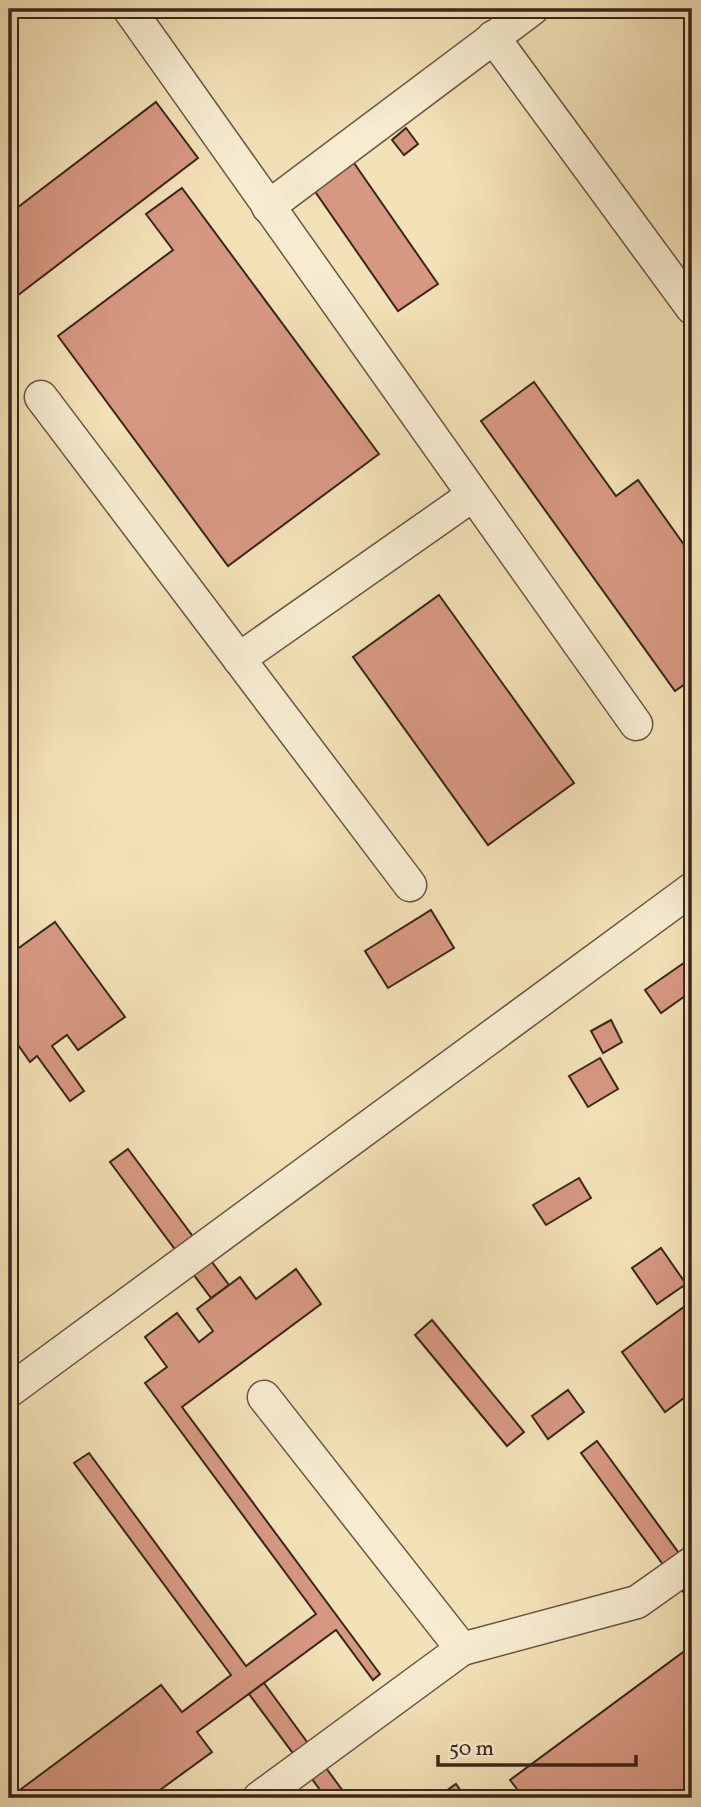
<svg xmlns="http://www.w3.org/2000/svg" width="701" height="1807" font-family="Vollkorn,serif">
<rect width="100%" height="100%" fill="#f3e1b7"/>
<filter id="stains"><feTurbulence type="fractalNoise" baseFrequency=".00286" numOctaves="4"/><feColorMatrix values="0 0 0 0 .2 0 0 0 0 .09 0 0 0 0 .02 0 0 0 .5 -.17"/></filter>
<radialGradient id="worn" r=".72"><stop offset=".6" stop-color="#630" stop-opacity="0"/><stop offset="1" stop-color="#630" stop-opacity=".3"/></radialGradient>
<g fill="#d79882" stroke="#39261b" stroke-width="2">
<path d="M 156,102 L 198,158 L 9,302 L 9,214 Z"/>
<path d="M 406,128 L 418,144 L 404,155 L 392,140 Z"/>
<path d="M 354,163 L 438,284 L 398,311 L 314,190 Z"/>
<path d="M 182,188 L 379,454 L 228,566 L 58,336 L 173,250 L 146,214 Z"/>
<path d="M 534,382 L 616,496 L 638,480 L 692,556 L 692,679 L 675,691 L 481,421 Z"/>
<path d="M 439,595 L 574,783 L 488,845 L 353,657 Z"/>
<path d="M 431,910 L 454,948 L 388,988 L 365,951 Z"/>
<path d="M 55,922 L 125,1017 L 78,1050 L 67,1035 L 52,1046 L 84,1091 L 70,1101 L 37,1056 L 30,1062 L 9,1032 L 9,955 Z"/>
<path d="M 688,960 L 692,965 L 692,991 L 661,1013 L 645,990 Z"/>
<path d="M 611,1020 L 622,1042 L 603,1053 L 591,1031 Z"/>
<path d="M 600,1058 L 618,1089 L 588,1107 L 569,1076 Z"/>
<path d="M 128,1149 L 229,1285 L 211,1298 L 110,1162 Z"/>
<path d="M 579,1178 L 591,1198 L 546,1225 L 533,1205 Z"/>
<path d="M 661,1248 L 686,1284 L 657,1304 L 632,1268 Z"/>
<path d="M 296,1269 L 321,1304 L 182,1407 L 380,1674 L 373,1680 L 336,1630 L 197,1732 L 212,1752 L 149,1798 L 9,1798 L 161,1685 L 182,1712 L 231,1675 L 74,1463 L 89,1453 L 246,1666 L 316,1614 L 145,1383 L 167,1367 L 145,1337 L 177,1313 L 199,1342 L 213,1331 L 197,1309 L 240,1277 L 256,1299 Z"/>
<path d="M 692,1301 L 692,1392 L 665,1412 L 622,1352 Z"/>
<path d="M 432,1320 L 524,1432 L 507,1446 L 415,1335 Z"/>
<path d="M 568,1390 L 584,1412 L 548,1439 L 532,1416 Z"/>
<path d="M 597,1441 L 692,1571 L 692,1604 L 581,1453 Z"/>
<path d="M 690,1647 L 692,1650 L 692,1798 L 524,1798 L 510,1780 Z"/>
<path d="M 264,1683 L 348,1798 L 326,1798 L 249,1694 Z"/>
<path d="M 456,1784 L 466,1798 L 436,1798 Z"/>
</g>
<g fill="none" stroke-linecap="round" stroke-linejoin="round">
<defs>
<g id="minor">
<path d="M 129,9 L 636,724"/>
<path d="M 493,37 L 692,308"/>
<path d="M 268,207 L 532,9"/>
<path d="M 41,397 L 410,885"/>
<path d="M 239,659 L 473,495"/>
<path d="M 9,1391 L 692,889"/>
<path d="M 264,1397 L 462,1649 L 637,1602 L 692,1563"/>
<path d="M 259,1798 L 462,1649"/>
</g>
</defs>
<use href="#minor" stroke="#685542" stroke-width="35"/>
<use href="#minor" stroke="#f7ecd0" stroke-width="32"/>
</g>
<rect width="701" height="1807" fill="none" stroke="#f3e1b7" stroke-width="35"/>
<rect x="10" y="10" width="680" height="1786" fill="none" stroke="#39261b" stroke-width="3.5"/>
<rect x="18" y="18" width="666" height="1772" fill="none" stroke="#39261b" stroke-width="2"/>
<path d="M438 1755v10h198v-10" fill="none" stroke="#39261b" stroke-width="3.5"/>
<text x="449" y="1755" font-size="21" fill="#39261b" stroke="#f7ecd0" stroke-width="5" paint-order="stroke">50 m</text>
<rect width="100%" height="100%" filter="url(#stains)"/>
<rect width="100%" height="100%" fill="url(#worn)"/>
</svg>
